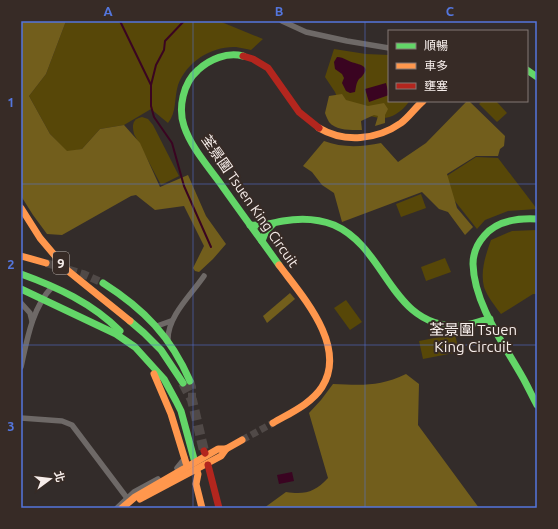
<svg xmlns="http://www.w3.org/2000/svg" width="558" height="529" font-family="Ubuntu,'Noto Sans TC',sans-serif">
<rect width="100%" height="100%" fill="#332c2a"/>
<g fill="#574708">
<path d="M 66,21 L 219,21 L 263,39 L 251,50 C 247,49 241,48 236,47 C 212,46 187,61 178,85 C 174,98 177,112 168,123 L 151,109 L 124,125 L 100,129 L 82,149 L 67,152 L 50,134 L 29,96 L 46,74 Z"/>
<path d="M 334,49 L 366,54 L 389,55 L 389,101 L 409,101 L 408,103 C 405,107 401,111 396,114 C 380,125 355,110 339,103 L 335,92 L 325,77 Z"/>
<path d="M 482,101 L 496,101 L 507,113 L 497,122 L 479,104 Z"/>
<path d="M 142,117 L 148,119 L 153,125 L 179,176 L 161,185 L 134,134 C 132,125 132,119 142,117 Z"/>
<path d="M 476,157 L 498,158 L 537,209 L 508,211 L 485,220 L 477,229 L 439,181 Z"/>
<path d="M 421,194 L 426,208 L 401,217 L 396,204 Z"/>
<path d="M 537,230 L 537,294 L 533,294 L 501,314 C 495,306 487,296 484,287 C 480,271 486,254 491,240 L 512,231 Z"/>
<path d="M 445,258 L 451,272 L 426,281 L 421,267 Z"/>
<path d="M 346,300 L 362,322 L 350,330 L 334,308 Z"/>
<path d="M 455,334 L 459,352 L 423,359 L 419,341 Z"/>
</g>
<g fill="#725e1c">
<path d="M 21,21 L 66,21 L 46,74 L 29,96 L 50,134 L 67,151 L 82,149 L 100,129 L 124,125 L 140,143 L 160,187 L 188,175 L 206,216 L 226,244 L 213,259 L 199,272 L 195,271 L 193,268 L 204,246 L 184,206 L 155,210 L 136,195 L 131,196 L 62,235 L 47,234 L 33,215 L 21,196 Z"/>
<path d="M 342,94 L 346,100 L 368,106 L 384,103 L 388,109 L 385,115 L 385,123 L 375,126 L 378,116 L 374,115 L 361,121 L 362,130 C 352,130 336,131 329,122 C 328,120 326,116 325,113 L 329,96 Z"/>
<path d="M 467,101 L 469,101 L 505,136 L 504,146 L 500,149 L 498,156 L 476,156 L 447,174 L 457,208 L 473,227 L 465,235 L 448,212 L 439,209 L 422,192 L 342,222 L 334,193 L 322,185 L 312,172 L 303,166 L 324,141 C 342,148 362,147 381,143 L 398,162 L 426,143 Z"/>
<path d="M 290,293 L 295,299 L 267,323 L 263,316 Z"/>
<path d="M 406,374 L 419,384 L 418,425 L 479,508 L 264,508 L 286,492 C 305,495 315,492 328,478 L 309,413 L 321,400 L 333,384 C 361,385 379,387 406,374 Z"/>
</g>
<g fill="#3a0421">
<path d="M 337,57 C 344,57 349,62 355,63 C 361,65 370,67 363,75 C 362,77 360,78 359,79 C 356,83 356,88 355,92 L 350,93 L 346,91 L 342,83 L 344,78 L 342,74 L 335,69 L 334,62 Z"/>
<path d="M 386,83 L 389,95 L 369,102 L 365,89 Z"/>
<path d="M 292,472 L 294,481 L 279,484 L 277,475 Z"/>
</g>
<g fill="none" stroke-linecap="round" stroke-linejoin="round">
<g stroke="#3a0421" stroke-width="2">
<path d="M 120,21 L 151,85"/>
<path d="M 184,21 L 165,41 L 164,50 L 156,65 L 151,85 L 151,106 L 154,117 L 172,143 L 184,186 L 211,247"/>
</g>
<path stroke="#504947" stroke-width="7" stroke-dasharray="7 3.5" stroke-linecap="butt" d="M 242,440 L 273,423"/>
<g stroke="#504947" stroke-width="8" stroke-dasharray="8 4" stroke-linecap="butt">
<path d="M 46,263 L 83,274 L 103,283"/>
<path d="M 190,381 L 192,387 L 192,400"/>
</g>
<path stroke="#504947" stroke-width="10" stroke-dasharray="10 5" stroke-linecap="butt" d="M 183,383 L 192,400 L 204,451"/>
<g stroke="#6e6967" stroke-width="5.5">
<path d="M 282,21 L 306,32 L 347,41 L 389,48"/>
<path d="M 21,303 L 30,313 L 32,321"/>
<path d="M 157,326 L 171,321"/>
<path d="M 168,339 C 168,316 191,295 204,276"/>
<path d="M 21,367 C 27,340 32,308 52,287"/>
<path d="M 21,418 L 62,421 L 72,425 L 127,498"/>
<path d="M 177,468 L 185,458"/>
<path d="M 117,508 L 134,492 L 158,479"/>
</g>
<g stroke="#63d668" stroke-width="7">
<path d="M 243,56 C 227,52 210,59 198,70 C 183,83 178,108 184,126 C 191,147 207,165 220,183 C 239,210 259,237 279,265"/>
<path d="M 527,70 L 537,77"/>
<path d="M 537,219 C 518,218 497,220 484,236 C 477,244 473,253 473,264 C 474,304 504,344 523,378 C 528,387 532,396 537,405"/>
<path d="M 250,225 C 262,226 272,223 283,221 C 300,218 319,219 334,225 C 387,248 390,326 457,326 C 468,326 479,321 490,319"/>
<path d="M 262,241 L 266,231 L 273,224"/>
<path d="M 21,274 C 57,287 92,303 120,331"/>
<path d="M 103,283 C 144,309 171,337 190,381"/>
<path d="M 21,289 L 116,334 L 135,347 L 164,379 L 176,401 L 181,411 L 194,459"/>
<path d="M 130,321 L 144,333 L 161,350 L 183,383"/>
</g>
<g stroke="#ff974d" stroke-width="7">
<path d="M 319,128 C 344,143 377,140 401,123 C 409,117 415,108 423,101"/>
<path d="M 21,208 L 40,238 L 67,270 L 130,321"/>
<path d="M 21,256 L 46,263"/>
<path d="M 154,374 L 171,414 L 186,463"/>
<path d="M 273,423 C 290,413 311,404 322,387 C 348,346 302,296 279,265"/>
<path d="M 197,471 L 198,474 L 196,484 L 202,508"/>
<path d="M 140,499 L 221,456 L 226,449"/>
<path d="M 122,508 L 135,497 L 218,449 L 226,449 L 242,440"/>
</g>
<g stroke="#b3261e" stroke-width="7">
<path d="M 243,56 L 253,59 L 268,68 L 299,112 L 319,128"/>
<path d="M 204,451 L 205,453"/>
<path d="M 208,465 L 219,508"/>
</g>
</g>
<path fill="none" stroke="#5476dd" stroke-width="1" stroke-opacity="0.55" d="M 193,21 L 193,508M 365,21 L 365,508M 21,184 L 537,184M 21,345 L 537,345"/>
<g text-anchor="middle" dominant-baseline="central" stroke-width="4" stroke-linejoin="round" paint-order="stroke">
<rect fill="#372b26" stroke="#bdb4b0" stroke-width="1" x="53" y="252" width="16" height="22" rx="3"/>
<g font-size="13" font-weight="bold" fill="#f7eeeb">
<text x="61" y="263">9</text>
</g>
<g font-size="14" fill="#f7eeeb" stroke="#372b26">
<text transform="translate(250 201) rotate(55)">荃景圍 Tsuen King Circuit</text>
</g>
<g font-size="15" fill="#f7eeeb" stroke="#372b26">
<text x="473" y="329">荃景圍 Tsuen<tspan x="473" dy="17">King Circuit</tspan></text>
</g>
</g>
<rect width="558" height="529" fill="none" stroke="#372b26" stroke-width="44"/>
<rect x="388" y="30" width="140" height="72" fill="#372b26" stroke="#847975"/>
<rect x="396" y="43" width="20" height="6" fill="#63d668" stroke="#847975"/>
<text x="424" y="50" font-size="12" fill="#f7eeeb">順暢</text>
<rect x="396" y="63" width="20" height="6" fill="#ff974d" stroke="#847975"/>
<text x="424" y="70" font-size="12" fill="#f7eeeb">車多</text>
<rect x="396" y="83" width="20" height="6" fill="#b3261e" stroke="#847975"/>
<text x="424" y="90" font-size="12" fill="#f7eeeb">壅塞</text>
<g transform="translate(50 479) rotate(75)" stroke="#372b26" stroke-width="3" paint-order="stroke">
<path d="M0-3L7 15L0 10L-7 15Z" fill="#f7eeeb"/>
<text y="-6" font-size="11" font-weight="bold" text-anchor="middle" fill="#f7eeeb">北</text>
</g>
<rect x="22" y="22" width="514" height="485" fill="none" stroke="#5476dd" stroke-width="1.5"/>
<g font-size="13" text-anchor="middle" font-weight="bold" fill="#5476dd">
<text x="108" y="16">A</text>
<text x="279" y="16">B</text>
<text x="450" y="16">C</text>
<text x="11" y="107">1</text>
<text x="11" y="269">2</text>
<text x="11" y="431">3</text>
</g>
</svg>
